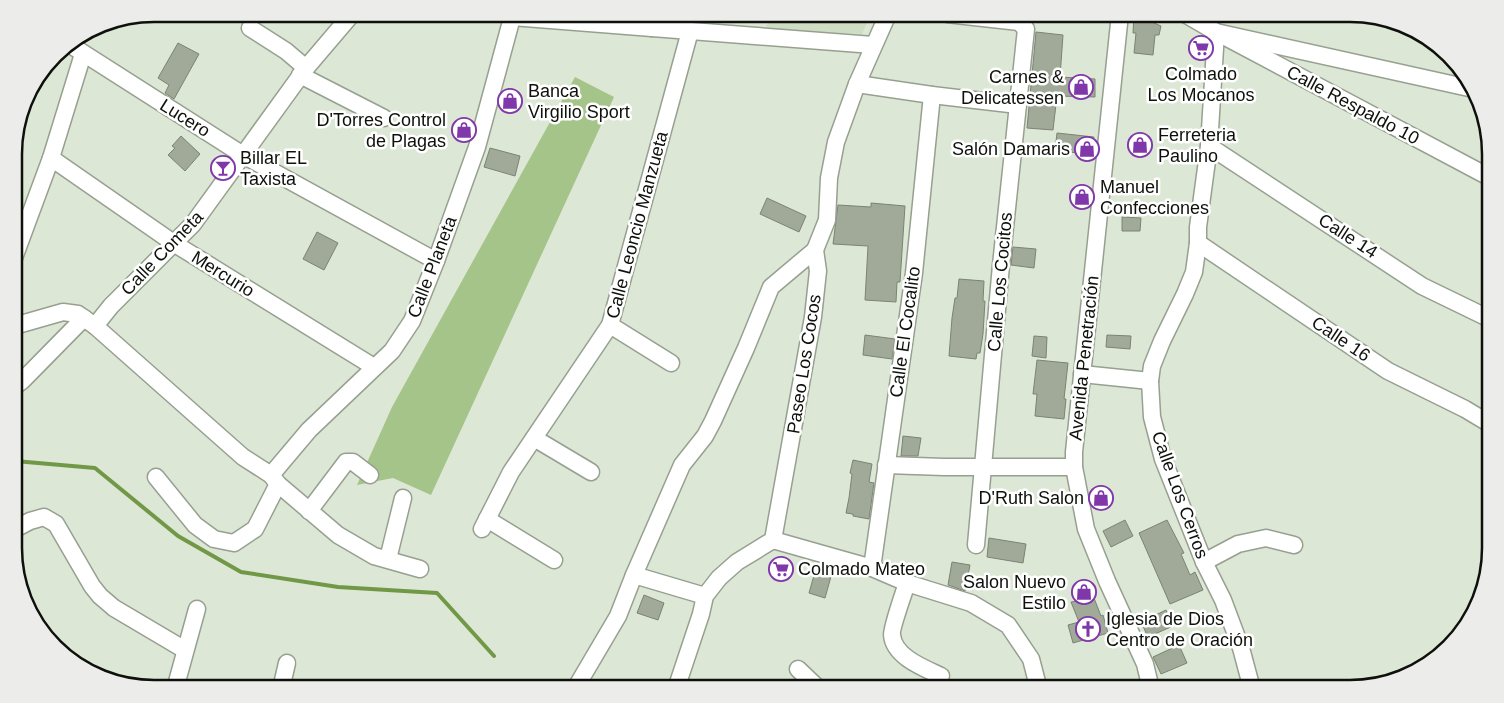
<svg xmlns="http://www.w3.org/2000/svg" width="1504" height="703" font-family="Helvetica,sans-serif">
<rect width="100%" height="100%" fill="#dde7d5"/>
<path fill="#cfddc4" d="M 771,14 L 871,14 L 862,34 L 765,30 Z"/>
<path fill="#a5c489" d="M 575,77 L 614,97 L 431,495 L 393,478 L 357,485 L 392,407 Z"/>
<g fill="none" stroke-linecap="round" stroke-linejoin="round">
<path stroke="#719847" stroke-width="4" d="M 15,461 L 95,468 L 178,536 L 241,572 L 338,587 L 437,593 L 494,656"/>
</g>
<g fill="#a1aa99" stroke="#7b8474">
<path d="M 1134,14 L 1161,26 L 1159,35 L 1155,35 L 1153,55 L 1134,53 L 1136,33 L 1133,33 Z"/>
<path d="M 1036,32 L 1063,35 L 1060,77 L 1095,79 L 1095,97 L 1057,96 L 1053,130 L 1027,128 Z"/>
<path d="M 178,43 L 199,54 L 174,99 L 165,93 L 169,85 L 158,78 Z"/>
<path d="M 1057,133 L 1094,137 L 1092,155 L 1055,150 Z"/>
<path d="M 181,136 L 200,154 L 185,171 L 168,155 L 175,148 L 172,146 Z"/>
<path d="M 1131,136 L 1150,138 L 1148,153 L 1130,151 Z"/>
<path d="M 490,148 L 520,156 L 515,176 L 484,167 Z"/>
<path d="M 767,198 L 806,216 L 799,232 L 760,214 Z"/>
<path d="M 871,203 L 905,206 L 900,282 L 897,282 L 896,302 L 865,300 L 868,246 L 833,244 L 838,205 L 871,207 Z"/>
<path d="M 1122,217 L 1141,218 L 1140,231 L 1122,231 Z"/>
<path d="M 317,232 L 338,243 L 324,270 L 303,259 Z"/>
<path d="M 1013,247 L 1036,249 L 1034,268 L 1011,265 Z"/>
<path d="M 959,279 L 984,281 L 983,301 L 985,301 L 983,334 L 980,353 L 977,353 L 976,359 L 949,356 L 952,318 L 955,298 L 957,298 Z"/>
<path d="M 865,335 L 895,339 L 892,359 L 863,355 Z"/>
<path d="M 1107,335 L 1131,336 L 1130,349 L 1106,347 Z"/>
<path d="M 1034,336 L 1047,337 L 1046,358 L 1032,356 Z"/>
<path d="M 1037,360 L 1068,363 L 1064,399 L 1066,399 L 1064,419 L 1035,416 L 1037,394 L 1033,394 Z"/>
<path d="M 903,436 L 921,438 L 918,456 L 901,456 Z"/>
<path d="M 853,460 L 872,464 L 869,482 L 874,483 L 869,519 L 853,516 L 853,514 L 846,513 L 849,498 L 852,474 L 850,473 Z"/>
<path d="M 1125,520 L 1133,536 L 1111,547 L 1103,531 Z"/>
<path d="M 1167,520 L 1184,553 L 1181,554 L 1190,575 L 1195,572 L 1203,590 L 1170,604 L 1139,533 Z"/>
<path d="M 989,538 L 1026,544 L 1023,563 L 987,557 Z"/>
<path d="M 952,562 L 970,565 L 965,591 L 948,585 Z"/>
<path d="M 816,568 L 832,573 L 825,598 L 809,593 Z"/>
<path d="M 644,595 L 664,603 L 658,620 L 637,613 Z"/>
<path d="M 1094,598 L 1101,616 L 1103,615 L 1108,633 L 1073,643 L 1068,625 L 1079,622 L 1071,602 Z"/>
<path d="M 1166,610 L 1173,626 L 1148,637 L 1141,622 Z"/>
<path d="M 1179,645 L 1187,663 L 1161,674 L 1153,657 Z"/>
</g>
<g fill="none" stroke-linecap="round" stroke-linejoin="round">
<defs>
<g id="minor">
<path d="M 503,14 L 512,17 L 652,28"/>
<path d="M 657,14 L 652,28 L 873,45"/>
<path d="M 947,14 L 1019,22 L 1026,29 L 1001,265 L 976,545"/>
<path d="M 1120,14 L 1074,452 L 1074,467 L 1086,529 L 1107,581 L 1145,664 L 1151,689"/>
<path d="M 1185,14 L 1216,32 L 1469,88"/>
<path d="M 250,28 L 286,51 L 306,68"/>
<path d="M 69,44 L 243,155 L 436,261"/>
<path d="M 300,75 L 384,118"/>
<path d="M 857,84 L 932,95 L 1018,105"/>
<path d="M 1209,146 L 1422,286 L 1490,319"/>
<path d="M 51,158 L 175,244 L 374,367"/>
<path d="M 1198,243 L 1388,371 L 1465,409 L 1490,424"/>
<path d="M 14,258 L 51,158 L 83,54"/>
<path d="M 610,325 L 671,363"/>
<path d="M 14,326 L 63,312 L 78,314 L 95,326 L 111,306 L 193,224 L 306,68 L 352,14"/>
<path d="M 95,326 L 243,457 L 271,475 L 278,484 L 338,535 L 374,556 L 420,569"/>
<path d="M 1082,374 L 1150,381"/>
<path d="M 15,386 L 22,381 L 84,318"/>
<path d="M 534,438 L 591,472"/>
<path d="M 886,465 L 944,467 L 1074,467"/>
<path d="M 271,475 L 309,430 L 392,351 L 412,321 L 436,261 L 477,147 L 513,14"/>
<path d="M 156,477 L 195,525 L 214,539 L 234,543 L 255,529 L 278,484"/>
<path d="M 309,511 L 346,462 L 353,462 L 370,475"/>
<path d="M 487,519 L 554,560"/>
<path d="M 15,529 L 30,521 L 44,517 L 56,524 L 92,586 L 100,596 L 114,608 L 185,650"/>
<path d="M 482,529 L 511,472 L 610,325 L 690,31"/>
<path d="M 773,540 L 872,568 L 907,583 L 971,603 L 1008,625 L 1031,659 L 1038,686"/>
<path d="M 388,559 L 403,498"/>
<path d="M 1204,562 L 1238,544 L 1266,538 L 1294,545"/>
<path d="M 872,568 L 914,273 L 932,95"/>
<path d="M 634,575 L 705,596"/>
<path d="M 907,583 C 904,592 891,629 892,635 C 894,657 924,668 941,676"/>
<path d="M 798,669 L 819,689"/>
<path d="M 175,689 L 197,609"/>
<path d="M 281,689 L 287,663"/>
<path d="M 575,689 L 618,616 L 634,575 L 682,465 L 705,436 L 713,421 L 746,348 L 771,287 L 815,250"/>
<path d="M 676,689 L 701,614 L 705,596 L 719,578 L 737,562 L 773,540 L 813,317 L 818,271 L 815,250 L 827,220 L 829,178 L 836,142 L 857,84 L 888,14"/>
<path d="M 1252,689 L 1241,648 L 1223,600 L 1204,562 L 1163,459 L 1152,417 L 1150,381 L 1152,366 L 1162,341 L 1185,294 L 1194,272 L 1198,243 L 1198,227 L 1209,146 L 1216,32 L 1489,177"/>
</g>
</defs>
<use href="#minor" stroke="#97a090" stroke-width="19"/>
<use href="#minor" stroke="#fff" stroke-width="16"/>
</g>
<defs>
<symbol id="supermarket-ring" viewBox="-11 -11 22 22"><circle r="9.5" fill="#fff" stroke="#7f37a9" stroke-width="1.5"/><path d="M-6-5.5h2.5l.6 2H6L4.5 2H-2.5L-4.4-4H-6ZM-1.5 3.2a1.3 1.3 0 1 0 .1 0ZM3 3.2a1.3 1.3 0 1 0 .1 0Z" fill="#7f37a9"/></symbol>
<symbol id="shop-ring" viewBox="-11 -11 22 22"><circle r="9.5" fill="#fff" stroke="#7f37a9" stroke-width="1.5"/><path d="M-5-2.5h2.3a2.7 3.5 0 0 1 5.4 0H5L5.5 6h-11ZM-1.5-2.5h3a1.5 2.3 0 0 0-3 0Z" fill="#7f37a9"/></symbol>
<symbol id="bar-ring" viewBox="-11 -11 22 22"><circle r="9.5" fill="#fff" stroke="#7f37a9" stroke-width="1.5"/><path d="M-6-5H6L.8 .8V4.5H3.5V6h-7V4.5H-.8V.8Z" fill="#7f37a9"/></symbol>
<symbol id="church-ring" viewBox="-11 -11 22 22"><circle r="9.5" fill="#fff" stroke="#7f37a9" stroke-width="1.5"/><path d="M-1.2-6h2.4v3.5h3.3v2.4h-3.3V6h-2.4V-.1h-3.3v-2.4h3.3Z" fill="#7f37a9"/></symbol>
</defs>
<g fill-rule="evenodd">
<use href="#supermarket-ring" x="1187" y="34" width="28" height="28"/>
<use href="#shop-ring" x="1067" y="73" width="28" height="28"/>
<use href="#shop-ring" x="496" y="87" width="28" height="28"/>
<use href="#shop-ring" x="450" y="116" width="28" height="28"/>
<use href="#shop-ring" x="1126" y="131" width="28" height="28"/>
<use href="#shop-ring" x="1073" y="135" width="28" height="28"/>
<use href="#bar-ring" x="209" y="154" width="28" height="28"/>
<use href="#shop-ring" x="1068" y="183" width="28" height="28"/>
<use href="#shop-ring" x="1087" y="484" width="28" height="28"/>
<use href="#supermarket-ring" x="767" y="555" width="28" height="28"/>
<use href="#shop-ring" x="1070" y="578" width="28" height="28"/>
<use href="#church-ring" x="1074" y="615" width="28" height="28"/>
</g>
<g text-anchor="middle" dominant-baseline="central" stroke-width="5" stroke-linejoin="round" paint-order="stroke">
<g font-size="18" fill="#0e110b" stroke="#fff" text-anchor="start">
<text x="1201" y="74" text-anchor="middle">Colmado<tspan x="1201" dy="21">Los Mocanos</tspan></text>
<text x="1064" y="77" text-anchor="end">Carnes &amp;<tspan x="1064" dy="21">Delicatessen</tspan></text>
<text x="528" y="91">Banca<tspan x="528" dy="21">Virgilio Sport</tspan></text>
<text x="446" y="120" text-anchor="end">D'Torres Control<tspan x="446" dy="21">de Plagas</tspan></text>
<text x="1158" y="135">Ferreteria<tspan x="1158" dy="21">Paulino</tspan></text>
<text x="1070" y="149" text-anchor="end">Salón Damaris</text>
<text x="240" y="158">Billar EL<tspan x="240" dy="21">Taxista</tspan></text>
<text x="1100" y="187">Manuel<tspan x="1100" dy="21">Confecciones</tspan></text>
<text x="1084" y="498" text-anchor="end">D'Ruth Salon</text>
<text x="798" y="569">Colmado Mateo</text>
<text x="1066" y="582" text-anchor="end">Salon Nuevo<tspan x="1066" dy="21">Estilo</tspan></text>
<text x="1106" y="619">Iglesia de Dios<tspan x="1106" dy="21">Centro de Oración</tspan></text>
</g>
<g font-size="18" fill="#0e110b" stroke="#fff">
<text transform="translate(1353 105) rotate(28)">Calle Respaldo 10</text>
<text transform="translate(185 118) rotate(32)">Lucero</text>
<text transform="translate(637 225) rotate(-75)">Calle Leoncio Manzueta</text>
<text transform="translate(1348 236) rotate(33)">Calle 14</text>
<text transform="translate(162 253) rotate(-46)">Calle Cometa</text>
<text transform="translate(432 267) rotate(-69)">Calle Planeta</text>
<text transform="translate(223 274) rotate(32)">Mercurio</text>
<text transform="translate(1000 282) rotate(-85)">Calle Los Cocitos</text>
<text transform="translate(905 332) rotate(-82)">Calle El Cocalito</text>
<text transform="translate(1341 339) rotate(34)">Calle 16</text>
<text transform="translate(1084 358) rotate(-84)">Avenida Penetración</text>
<text transform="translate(804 364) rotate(-81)">Paseo Los Cocos</text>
<text transform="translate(1180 495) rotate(70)">Calle Los Cerros</text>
</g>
</g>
<path d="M0 0H1504V703H0ZM154 22H1350A132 132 0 0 1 1482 154V548A132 132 0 0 1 1350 680H154A132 132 0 0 1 22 548V154A132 132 0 0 1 154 22Z" fill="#ececeb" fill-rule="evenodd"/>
<path fill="none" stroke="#0e110b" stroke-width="2.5" d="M154 22H1350A132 132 0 0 1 1482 154V548A132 132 0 0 1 1350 680H154A132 132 0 0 1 22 548V154A132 132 0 0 1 154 22Z"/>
</svg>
